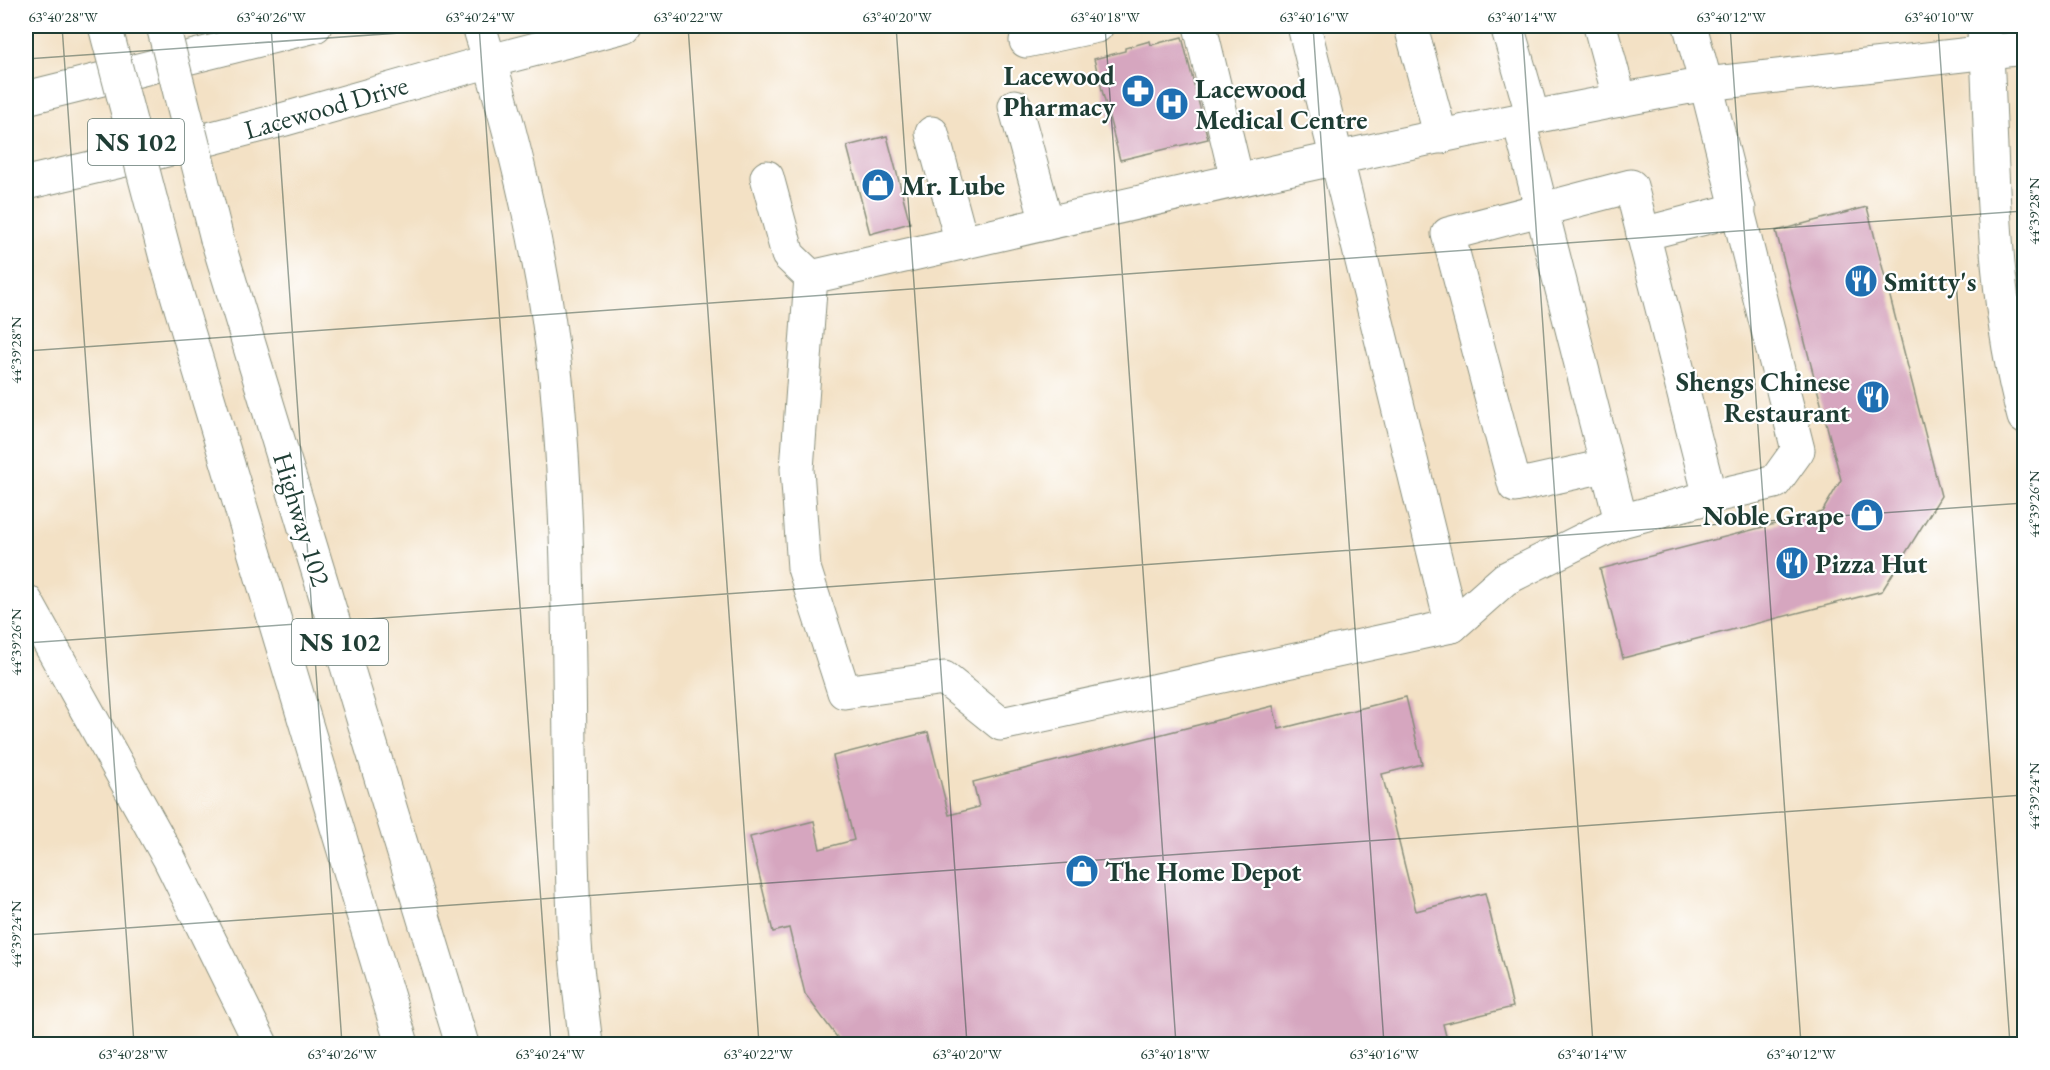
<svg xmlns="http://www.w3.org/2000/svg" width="2050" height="1070" font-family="'EB Garamond',serif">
<rect width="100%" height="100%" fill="#fff"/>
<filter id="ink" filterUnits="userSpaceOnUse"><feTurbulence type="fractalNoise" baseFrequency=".0167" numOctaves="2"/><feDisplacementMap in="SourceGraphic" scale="12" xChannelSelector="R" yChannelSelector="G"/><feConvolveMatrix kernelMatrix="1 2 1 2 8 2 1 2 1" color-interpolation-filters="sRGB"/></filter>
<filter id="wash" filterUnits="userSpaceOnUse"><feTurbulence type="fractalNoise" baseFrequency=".008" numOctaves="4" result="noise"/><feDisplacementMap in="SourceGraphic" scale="24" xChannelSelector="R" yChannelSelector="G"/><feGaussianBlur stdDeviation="1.35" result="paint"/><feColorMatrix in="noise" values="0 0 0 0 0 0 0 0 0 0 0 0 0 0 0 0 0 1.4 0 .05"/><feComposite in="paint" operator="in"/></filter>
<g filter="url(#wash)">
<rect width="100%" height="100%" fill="#f3e1c5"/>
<g id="blocks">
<g fill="#d6a6bf">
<path d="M 1182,37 L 1208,139 L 1120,160 L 1094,59 L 1125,51 L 1125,48 L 1150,41 L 1151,45 Z"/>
<path d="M 887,136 L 910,223 L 870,234 L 847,146 Z"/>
<path d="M 1867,207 L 1941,496 L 1882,591 L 1623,658 L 1600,569 L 1822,512 L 1841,480 L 1776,231 Z"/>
<path d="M 1406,697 L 1422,764 L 1382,774 L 1416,911 L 1485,893 L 1513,1007 L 1443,1024 L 1448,1044 L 842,1044 L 805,994 L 789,928 L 773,932 L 750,837 L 814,821 L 820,849 L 854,840 L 833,756 L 928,732 L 949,815 L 979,807 L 973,782 L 1273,706 L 1279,729 Z"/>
</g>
</g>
</g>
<g filter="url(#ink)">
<use href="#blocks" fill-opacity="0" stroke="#898f7c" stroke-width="1.5"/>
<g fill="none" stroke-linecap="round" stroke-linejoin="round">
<defs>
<g id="minor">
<path d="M 1200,26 L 1237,180"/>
<path d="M 1304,26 L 1452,626 L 1001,724 L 944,678 L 844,692 L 804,568 L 797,469 L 811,277 C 1109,210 1406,138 1706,84 L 1690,26"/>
<path d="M 1415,26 L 1411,27 L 1441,137"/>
<path d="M 1507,26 L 1533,117"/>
<path d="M 1600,26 L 1620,100"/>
<path d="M 1983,26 L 1987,53 C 1993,174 1992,299 2024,417"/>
<path d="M 1026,41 L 1097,26"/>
<path d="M 1015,106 L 1047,223"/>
<path d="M 1519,121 L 1621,521"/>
<path d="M 932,133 L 962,243"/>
<path d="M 767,177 L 788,255 L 811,277"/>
<path d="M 1643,234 L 1739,209"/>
<path d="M 1605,466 L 1515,486 L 1448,234 L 1631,186 L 1710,497"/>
<path d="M 1452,626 L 1505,579 L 1621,521 L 1710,497 L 1775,482 L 1798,450 L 1706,84 L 2024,48"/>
</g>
<g id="major">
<path d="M 26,98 L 315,26"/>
<path d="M 26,183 L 151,154 L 285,119 L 490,61 L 625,26"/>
</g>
<g id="highway">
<path d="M 479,26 C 516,144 545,265 557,389 C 574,572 566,758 575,942 C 577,976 582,1010 586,1044"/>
<path d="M 217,239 L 462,1044"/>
<path d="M 166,258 L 402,1044"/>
<path d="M 26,601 L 169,858 L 261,1044"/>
</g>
</defs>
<use href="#minor" stroke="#898f7c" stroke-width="35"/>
<use href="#major" stroke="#898f7c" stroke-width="35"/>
<use href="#highway" stroke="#898f7c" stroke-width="35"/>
<use href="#minor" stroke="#fff" stroke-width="33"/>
<use href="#major" stroke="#fff" stroke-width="33"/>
<use href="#highway" stroke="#fff" stroke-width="33"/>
<defs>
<g id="highway-bridge">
<path d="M 105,26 L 166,258"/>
<path d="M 163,26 L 217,239"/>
</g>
</defs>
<use href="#highway-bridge" stroke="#898f7c" stroke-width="35" stroke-linecap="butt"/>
<use href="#highway-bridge" stroke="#fff" stroke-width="33"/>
</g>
</g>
<path fill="none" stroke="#1f3d34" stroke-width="1.5" stroke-opacity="0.45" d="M 62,26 L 134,1044M 271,26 L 342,1044M 479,26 L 551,1044M 688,26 L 759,1044M 896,26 L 967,1044M 1105,26 L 1176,1044M 1313,26 L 1384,1044M 1522,26 L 1593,1044M 1730,26 L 1801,1044M 1938,26 L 2010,1044M 26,59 L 500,26M 26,351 L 2024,211M 26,643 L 2024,503M 26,935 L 2024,795"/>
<defs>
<symbol id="pharmacy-disc" viewBox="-11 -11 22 22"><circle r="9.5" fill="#1f6fb2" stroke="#fff"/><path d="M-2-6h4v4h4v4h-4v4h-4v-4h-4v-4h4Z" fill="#fff"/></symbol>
<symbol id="hospital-disc" viewBox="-11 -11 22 22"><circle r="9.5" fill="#1f6fb2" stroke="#fff"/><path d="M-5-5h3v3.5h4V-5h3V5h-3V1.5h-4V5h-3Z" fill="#fff"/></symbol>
<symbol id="shop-disc" viewBox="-11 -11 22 22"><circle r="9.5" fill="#1f6fb2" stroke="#fff"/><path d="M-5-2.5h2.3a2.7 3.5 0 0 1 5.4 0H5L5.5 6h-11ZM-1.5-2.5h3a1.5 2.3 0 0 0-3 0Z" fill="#fff"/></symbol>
<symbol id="restaurant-disc" viewBox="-11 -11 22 22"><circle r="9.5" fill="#1f6fb2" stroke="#fff"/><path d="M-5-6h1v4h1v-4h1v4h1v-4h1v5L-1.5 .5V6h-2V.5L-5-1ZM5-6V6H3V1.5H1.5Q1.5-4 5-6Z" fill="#fff"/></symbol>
</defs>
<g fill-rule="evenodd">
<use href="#pharmacy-disc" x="1119" y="72" width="38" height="38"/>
<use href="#hospital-disc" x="1153" y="85" width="38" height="38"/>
<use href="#shop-disc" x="859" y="166" width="38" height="38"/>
<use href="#restaurant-disc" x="1842" y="262" width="38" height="38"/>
<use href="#restaurant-disc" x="1854" y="378" width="38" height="38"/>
<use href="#shop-disc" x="1848" y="496" width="38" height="38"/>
<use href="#restaurant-disc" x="1773" y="544" width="38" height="38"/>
<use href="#shop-disc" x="1063" y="852" width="38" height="38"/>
</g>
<g text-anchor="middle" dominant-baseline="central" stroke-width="4.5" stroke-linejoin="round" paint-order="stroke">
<g fill="#fff" stroke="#627771" stroke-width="1.5">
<rect x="88" y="119" width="96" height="46" rx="4.5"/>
<rect x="292" y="619" width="96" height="46" rx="4.5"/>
</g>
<g font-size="26" font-weight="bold" fill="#1f3d34">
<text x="136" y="142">NS 102</text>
<text x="340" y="642">NS 102</text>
</g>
<g font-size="27" font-weight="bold" fill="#1f3d34" stroke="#fff" text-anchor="start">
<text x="1115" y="75" text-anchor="end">Lacewood<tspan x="1115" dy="31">Pharmacy</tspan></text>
<text x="1195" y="88">Lacewood<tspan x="1195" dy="31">Medical Centre</tspan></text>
<text x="901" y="185">Mr. Lube</text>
<text x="1884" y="281">Smitty's</text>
<text x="1850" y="381" text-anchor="end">Shengs Chinese<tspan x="1850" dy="31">Restaurant</tspan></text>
<text x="1844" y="515" text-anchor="end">Noble Grape</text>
<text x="1815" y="563">Pizza Hut</text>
<text x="1105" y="871">The Home Depot</text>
</g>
<g font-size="27" fill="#1f3d34" stroke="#fff">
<text transform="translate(326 107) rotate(-16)">Lacewood Drive</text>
<text transform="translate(302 519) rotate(73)">Highway 102</text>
</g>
</g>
<rect width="2050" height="1070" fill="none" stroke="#fff" stroke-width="66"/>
<rect x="33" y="33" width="1984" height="1004" fill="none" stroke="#1f3d34" stroke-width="2"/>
<g font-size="15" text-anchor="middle" fill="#1f3d34">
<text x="63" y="22">63°40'28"W</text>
<text x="271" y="22">63°40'26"W</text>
<text x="480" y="22">63°40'24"W</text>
<text x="688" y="22">63°40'22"W</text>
<text x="897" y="22">63°40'20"W</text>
<text x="1105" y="22">63°40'18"W</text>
<text x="1314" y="22">63°40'16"W</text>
<text x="1522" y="22">63°40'14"W</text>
<text x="1731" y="22">63°40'12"W</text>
<text x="1939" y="22">63°40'10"W</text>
<text transform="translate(2034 211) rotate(-90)" y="5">44°39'28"N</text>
<text transform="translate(16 350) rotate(-90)" y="5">44°39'28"N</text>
<text transform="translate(2034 504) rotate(-90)" y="5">44°39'26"N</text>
<text transform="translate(16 642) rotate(-90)" y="5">44°39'26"N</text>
<text transform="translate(2034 796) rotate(-90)" y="5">44°39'24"N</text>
<text transform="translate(16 934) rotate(-90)" y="5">44°39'24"N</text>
<text x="133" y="1059">63°40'28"W</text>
<text x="342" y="1059">63°40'26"W</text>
<text x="550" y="1059">63°40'24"W</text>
<text x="758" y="1059">63°40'22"W</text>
<text x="967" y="1059">63°40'20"W</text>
<text x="1175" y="1059">63°40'18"W</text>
<text x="1384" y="1059">63°40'16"W</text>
<text x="1592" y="1059">63°40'14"W</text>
<text x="1801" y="1059">63°40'12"W</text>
</g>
</svg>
